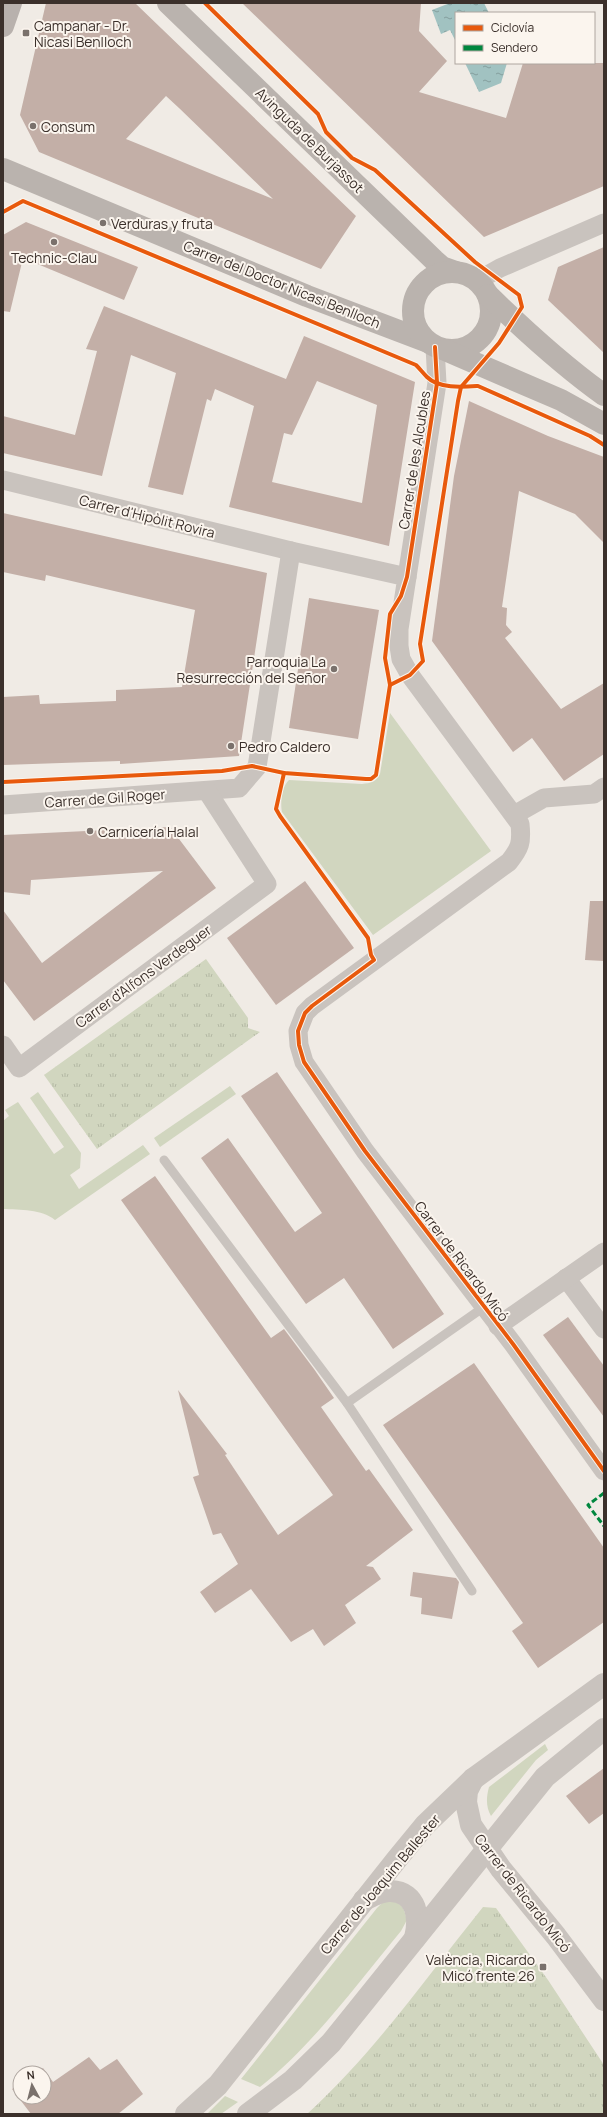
<svg xmlns="http://www.w3.org/2000/svg" width="607" height="2117" font-family="Manrope,sans-serif">
<defs>
<pattern id="park-tufts" width="24" height="20" patternUnits="userSpaceOnUse"><rect width="24" height="20" fill="#d1d6bf"/><path d="M3 7l-1-3M5 7V3M7 7l1-3M15 17l-1-3M17 17v-4M19 17l1-3" fill="none" stroke="#b4b8a4"/></pattern>
<pattern id="water-ripples" width="26" height="14" patternUnits="userSpaceOnUse"><rect width="26" height="14" fill="#a1c2c1"/><path d="M2 4q2-2 4 0t4 0M15 11q2-2 4 0t4 0" fill="none" stroke="#849e9d"/></pattern>
</defs>
<rect width="100%" height="100%" fill="#f0ebe5"/>
<g fill="#d1d6bf">
<path d="M 390,713 L 491,851 L 373,935 L 282,812 C 280,803 282,786 289,780 L 362,784 C 371,783 376,782 380,774 Z"/>
<path d="M 230,1086 L 236,1094 L 160,1147 L 154,1138 Z"/>
<path d="M 38,1092 L 81,1153 L 80,1168 L 70,1175 L 79,1189 L 143,1145 L 150,1154 L 55,1220 C 42,1209 20,1210 3,1209 L 3,1121 L 9,1116 L 5,1110 L 18,1102 L 54,1154 L 64,1147 L 30,1098 Z"/>
<path d="M 545,1744 L 548,1750 L 536,1760 L 491,1816 C 486,1807 486,1798 489,1787 Z"/>
<path d="M 391,1901 C 403,1903 404,1909 407,1920 L 401,1931 C 356,1985 315,2043 260,2087 L 241,2079 L 377,1908 L 383,1902 Z"/>
<path d="M 225,2096 L 238,2102 L 221,2114 L 207,2114 Z"/>
</g>
<g fill="url(#park-tufts)">
<path d="M 206,959 L 248,1018 L 248,1028 L 260,1032 L 97,1149 L 44,1075 Z"/>
<path d="M 483,1907 L 496,1908 L 548,1980 L 604,2065 L 604,2114 L 307,2114 C 374,2053 426,1978 483,1907 Z"/>
</g>
<g fill="url(#water-ripples)">
<path d="M 450,3 L 484,3 L 489,13 L 456,13 L 456,42 L 450,30 L 441,34 L 432,10 Z"/>
<path d="M 465,63 L 507,63 L 501,83 L 479,92 Z"/>
</g>
<g fill="#c3afa7" fill-rule="evenodd">
<path d="M 46,3 L 135,3 L 356,216 L 321,269 L 39,152 L 20,115 ZM 166,96 L 179,108 L 273,199 L 126,139 Z"/>
<path d="M 242,3 L 421,3 L 419,31 L 447,61 L 419,92 L 506,118 L 523,63 L 604,63 L 604,186 L 484,237 Z"/>
<path d="M 26,222 L 138,267 L 124,300 L 23,258 L 10,312 L 3,311 L 3,235 Z"/>
<path d="M 604,247 L 604,353 L 548,300 L 558,267 Z"/>
<path d="M 104,306 L 286,379 L 304,336 L 415,382 L 389,546 L 229,507 L 254,406 L 215,389 L 211,401 L 207,399 L 183,495 L 148,487 L 176,373 L 131,355 L 102,476 L 3,453 L 3,416 L 75,435 L 97,351 L 86,349 ZM 317,381 L 377,405 L 362,503 L 272,482 L 284,433 L 292,435 Z"/>
<path d="M 469,401 L 548,436 L 604,457 L 604,543 L 575,514 L 519,491 L 502,607 L 507,608 L 506,625 L 512,632 L 505,638 L 561,709 L 604,683 L 604,754 L 564,781 L 532,738 L 513,752 L 432,641 L 454,476 Z"/>
<path d="M 3,513 L 267,573 L 239,756 L 120,764 L 120,761 L 3,765 L 3,697 L 39,695 L 40,704 L 116,701 L 116,690 L 182,687 L 195,610 L 46,575 L 45,581 L 3,572 Z"/>
<path d="M 309,598 L 379,610 L 358,739 L 289,728 Z"/>
<path d="M 170,827 L 216,888 L 34,1021 L 3,980 L 3,910 L 42,963 L 163,871 L 31,880 L 30,895 L 3,892 L 3,835 Z"/>
<path d="M 305,881 L 354,948 L 276,1005 L 227,938 Z"/>
<path d="M 590,901 L 604,901 L 604,961 L 585,960 Z"/>
<path d="M 277,1072 L 444,1314 L 393,1349 L 344,1278 L 306,1304 L 201,1158 L 228,1138 L 295,1232 L 322,1213 L 241,1096 Z"/>
<path d="M 155,1176 L 271,1338 L 284,1329 L 314,1369 L 334,1398 L 321,1407 L 366,1471 L 369,1469 L 413,1530 L 366,1566 L 373,1567 L 381,1579 L 345,1605 L 356,1623 L 324,1646 L 313,1629 L 291,1642 L 251,1589 L 215,1613 L 200,1592 L 238,1564 L 221,1533 L 213,1535 L 193,1477 L 199,1475 L 178,1390 L 227,1454 L 225,1455 L 278,1535 L 333,1495 L 121,1200 Z"/>
<path d="M 568,1317 L 604,1366 L 604,1417 L 543,1335 Z"/>
<path d="M 474,1363 L 604,1548 L 604,1622 L 538,1668 L 512,1631 L 523,1623 L 383,1425 Z"/>
<path d="M 413,1572 L 456,1578 L 459,1582 L 452,1619 L 421,1614 L 422,1598 L 410,1596 Z"/>
<path d="M 604,1768 L 604,1813 L 589,1824 L 566,1796 Z"/>
<path d="M 89,2057 L 100,2070 L 117,2059 L 143,2094 L 118,2114 L 31,2114 L 12,2089 L 20,2084 L 20,2097 L 44,2097 L 44,2073 L 36,2073 L 43,2068 L 53,2082 Z"/>
</g>
<g fill="none" stroke-linecap="round" stroke-linejoin="round">
<g stroke="#c9c3be" stroke-width="9">
<path d="M 164,1160 L 347,1403 L 484,1307"/>
<path d="M 347,1403 L 472,1591"/>
</g>
<g stroke="#c9c3be" stroke-width="19">
<path d="M 477,281 L 500,268 L 604,223"/>
<path d="M 3,480 L 291,551"/>
<path d="M 407,577 L 437,383 L 435,347"/>
<path d="M 3,805 L 239,788 L 257,767 L 291,551 L 407,577 L 399,629 L 399,646 L 401,659 L 410,675 L 520,824 C 522,843 520,848 509,862 L 312,1006 L 305,1013 L 298,1031 L 299,1045 L 304,1062 L 365,1151 L 513,1344 L 604,1471"/>
<path d="M 514,815 L 544,798 L 594,794 L 604,787"/>
<path d="M 3,1045 L 19,1068 L 267,884 L 207,791"/>
<path d="M 566,1278 L 604,1329"/>
<path d="M 498,1326 L 604,1252"/>
</g>
<g stroke="#c9c3be" stroke-width="22">
<path d="M 473,1779 L 467,1791 L 466,1802 L 471,1825 L 501,1869 L 556,1936 L 604,2000"/>
<path d="M 364,1900 C 372,1896 382,1890 391,1891 C 417,1892 420,1918 415,1938"/>
<path d="M 186,2114 L 218,2085 L 397,1859 L 425,1825 L 473,1779 L 604,1684"/>
<path d="M 248,2114 L 293,2080 L 331,2043 L 545,1777 L 604,1729"/>
</g>
<g stroke="#bab3ae" stroke-width="22">
<path d="M 168,3 L 434,260 L 442,267 L 456,272"/>
<path d="M 3,169 L 307,296 L 428,342"/>
<circle cx="452" cy="311" r="39"/>
<path d="M 488,295 C 525,331 562,365 604,395"/>
<path d="M 445,350 L 561,400 L 604,424"/>
</g>
<path stroke="#b8b1ad" stroke-width="22" d="M 3,26 L 11,3"/>
<path stroke="#00873e" stroke-width="3" stroke-dasharray="6 3" stroke-linecap="butt" d="M 604,1493 L 588,1505 L 604,1526"/>
<defs>
<g id="cycleway">
<path d="M 205,3 L 318,114 L 326,132 L 352,158 L 375,170 L 475,262 L 519,295 L 522,307 L 499,343 L 461,387 L 458,401 L 420,644 L 423,661 L 410,675 L 390,685"/>
<path d="M 3,212 L 23,201 L 416,365 C 420,369 423,373 427,377 C 439,389 463,387 478,386 L 590,436 L 604,445"/>
<path d="M 284,773 L 276,809 L 280,816 L 368,938 L 371,955 L 374,960 L 312,1006 L 305,1013 L 298,1031 L 299,1045 L 304,1062 L 365,1151 L 513,1344 L 604,1471"/>
<path d="M 3,782 L 222,771 L 252,766 L 284,773 L 366,779 L 371,779 L 376,775 L 390,685 L 385,658 L 390,614 L 401,596 L 407,577 L 437,383 L 435,347"/>
</g>
</defs>
<use href="#cycleway" stroke="#fbf5ee" stroke-width="6"/>
<use href="#cycleway" stroke="#e8590c" stroke-width="4"/>
</g>
<g fill="#7a716c" stroke="#fbf5ee" stroke-width="1.5">
<rect x="22" y="29" width="8" height="8" rx="2"/>
<circle cx="33" cy="126" r="4"/>
<circle cx="103" cy="223" r="4"/>
<circle cx="54" cy="242" r="4"/>
<circle cx="334" cy="669" r="4"/>
<circle cx="231" cy="746" r="4"/>
<circle cx="90" cy="831" r="4"/>
<rect x="539" y="1963" width="8" height="8" rx="2"/>
</g>
<g text-anchor="middle" dominant-baseline="central" stroke-width="4" stroke-linejoin="round" paint-order="stroke">
<g font-size="14" fill="#3b302b" stroke="#fbf5ee" text-anchor="start">
<text x="34" y="25">Campanar - Dr.<tspan x="34" dy="16">Nicasi Benlloch</tspan></text>
<text x="41" y="126">Consum</text>
<text x="111" y="223">Verduras y fruta</text>
<text x="54" y="257" text-anchor="middle">Technic-Clau</text>
<text x="326" y="661" text-anchor="end">Parroquia La<tspan x="326" dy="16">Resurrección del Señor</tspan></text>
<text x="239" y="746">Pedro Caldero</text>
<text x="98" y="831">Carnicería Halal</text>
<text x="535" y="1959" text-anchor="end">València, Ricardo<tspan x="535" dy="16">Micó frente 26</tspan></text>
</g>
<g font-size="14" fill="#3b302b" stroke="#fbf5ee">
<text transform="translate(310 140) rotate(44)">Avinguda de Burjassot</text>
<text transform="translate(282 284) rotate(22)">Carrer del Doctor Nicasi Benlloch</text>
<text transform="translate(414 460) rotate(-81)">Carrer de les Alcubles</text>
<text transform="translate(147 516) rotate(14)">Carrer d'Hipòlit Rovira</text>
<text transform="translate(105 798) rotate(-4)">Carrer de Gil Roger</text>
<text transform="translate(143 976) rotate(-36)">Carrer d'Alfons Verdeguer</text>
<text transform="translate(462 1261) rotate(53)">Carrer de Ricardo Micó</text>
<text transform="translate(380 1884) rotate(-50)">Carrer de Joaquim Ballester</text>
<text transform="translate(523 1893) rotate(52)">Carrer de Ricardo Micó</text>
</g>
</g>
<rect width="607" height="2117" fill="none" stroke="#3b302b" stroke-width="8"/>
<rect x="455" y="12" width="140" height="52" fill="#fbf5ee" stroke="#aea6a0"/>
<rect x="463" y="25" width="20" height="6" fill="#e8590c" stroke="#aea6a0"/>
<text x="491" y="32" font-size="12" fill="#3b302b">Ciclovía</text>
<rect x="463" y="45" width="20" height="6" fill="#00873e" stroke="#aea6a0"/>
<text x="491" y="52" font-size="12" fill="#3b302b">Sendero</text>
<g transform="translate(32 2085) rotate(353)"><circle r="19" fill="#fbf5ee" stroke="#aea6a0"/>
<path d="M0-3L7 15L0 10L-7 15Z" fill="#7a716c"/>
<text y="-6" font-size="11" font-weight="bold" text-anchor="middle" fill="#3b302b">N</text>
</g>
</svg>
